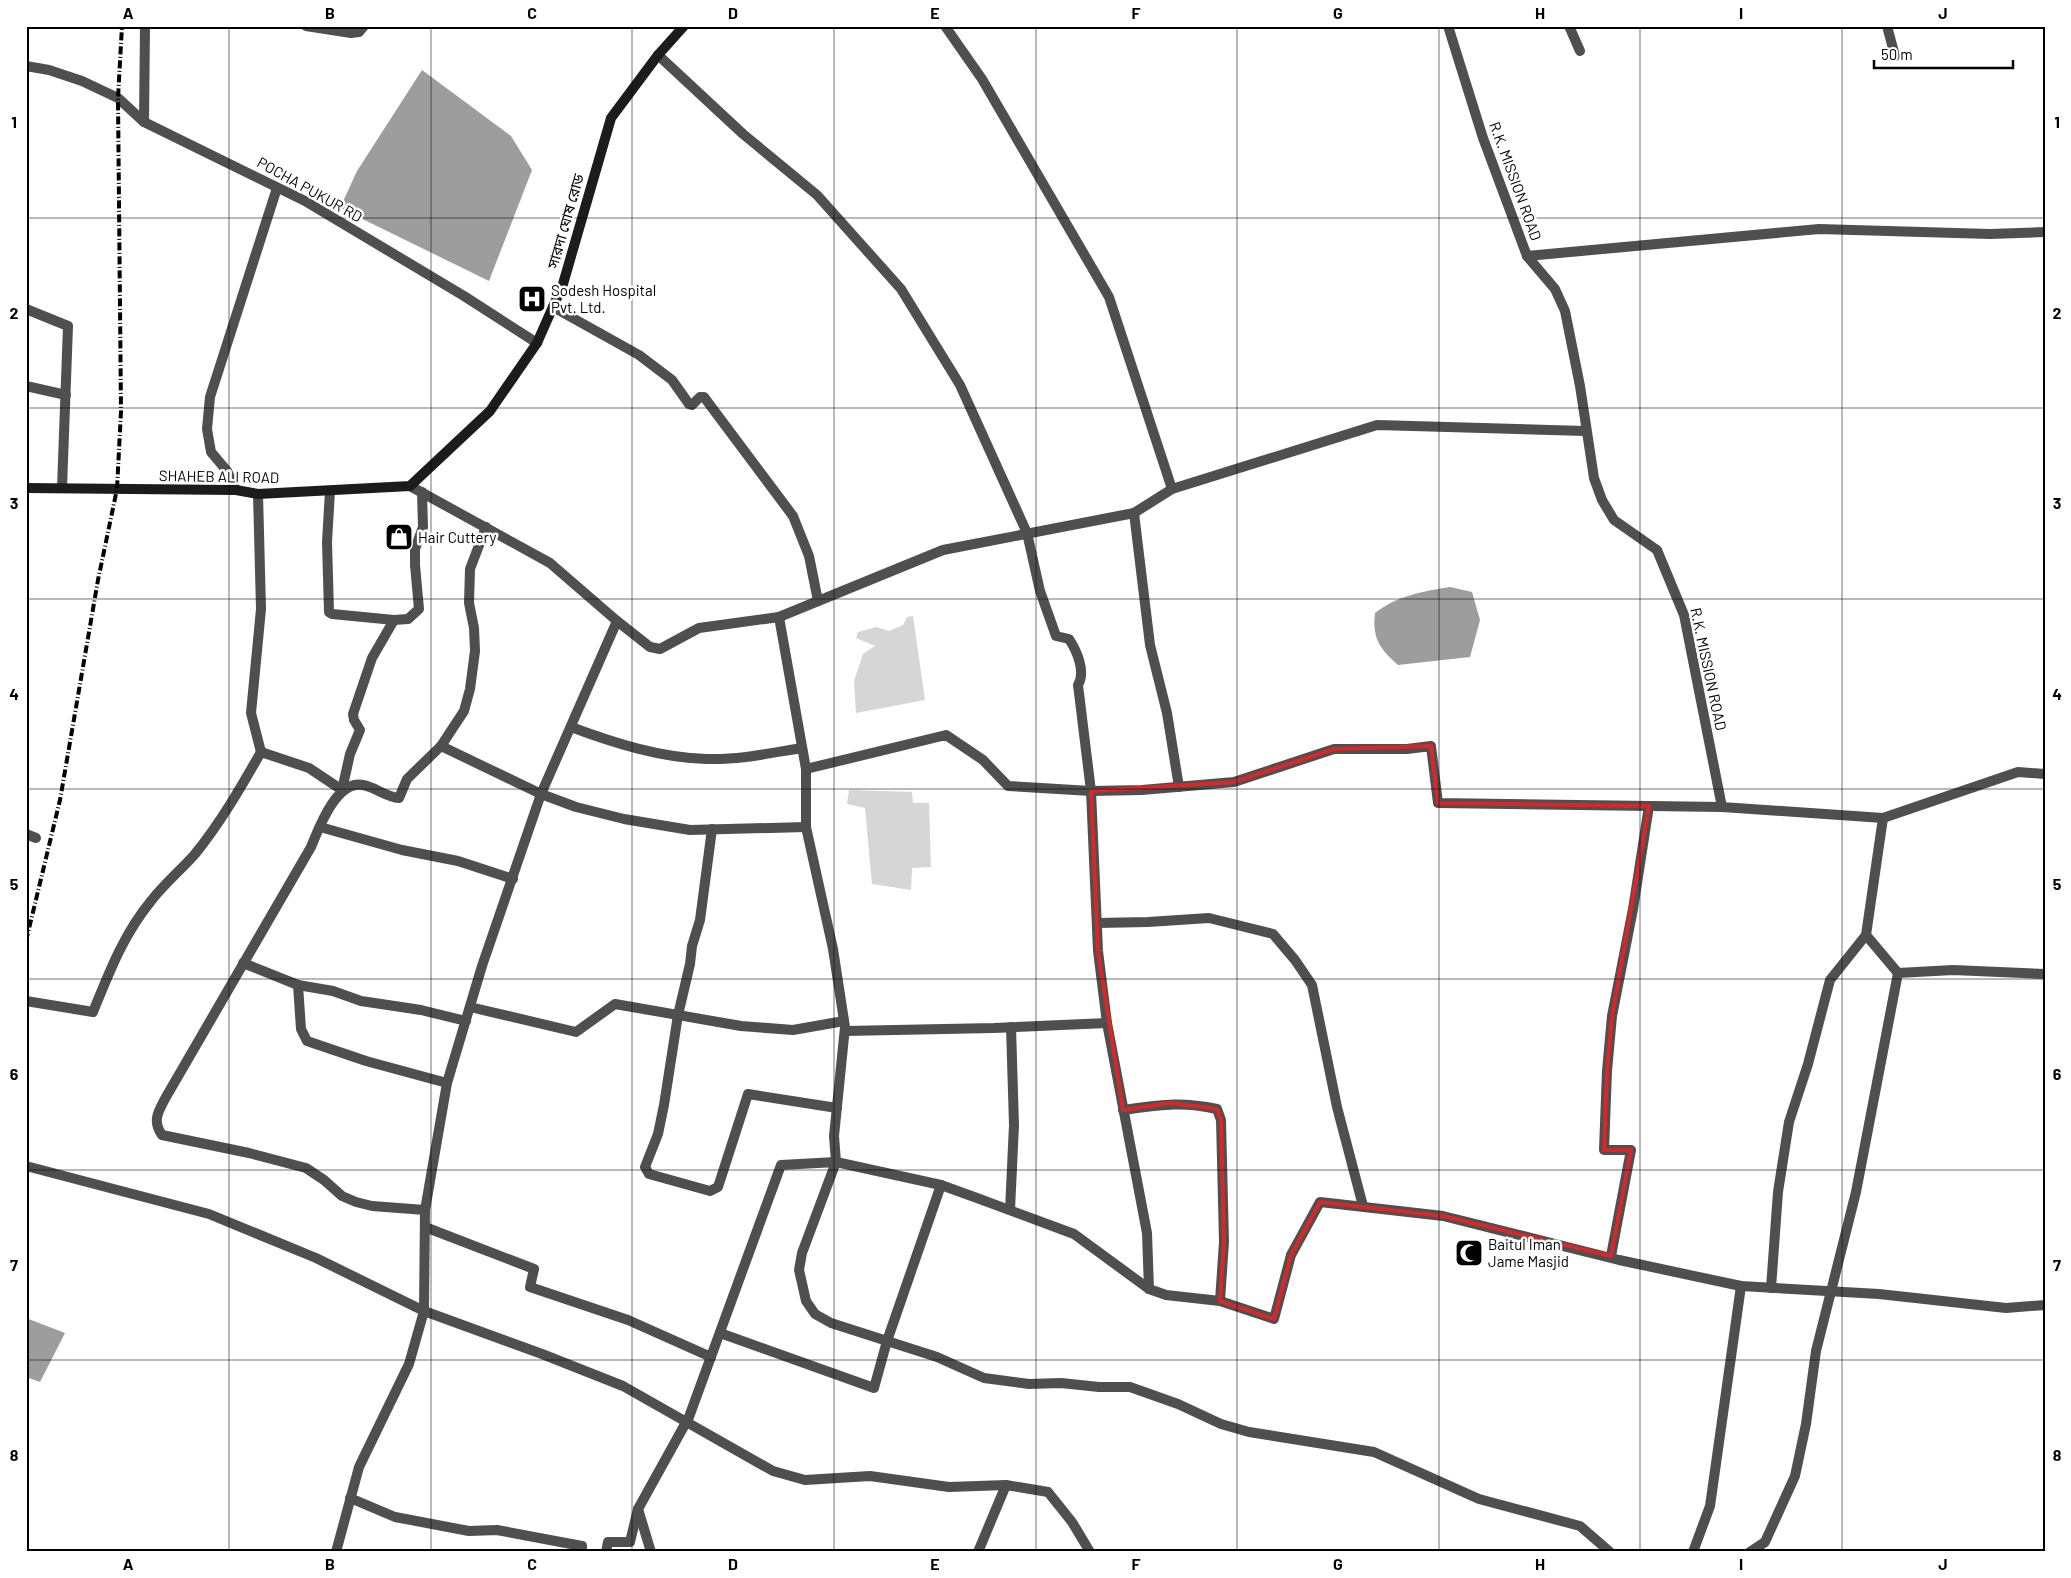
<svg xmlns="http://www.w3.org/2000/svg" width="2071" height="1578" font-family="Barlow,'Noto Sans Bengali',sans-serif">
<rect width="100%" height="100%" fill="#fff"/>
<g fill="#d6d6d6">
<path d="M 913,616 L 925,700 L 856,713 L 854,681 L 863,654 L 875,646 L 856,638 L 858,632 L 876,627 L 889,631 L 903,625 L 907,617 Z"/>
<path d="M 849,790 L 912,792 L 913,803 L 929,803 L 931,867 L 912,868 L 911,890 L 872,884 L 865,808 L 847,804 Z"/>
</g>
<g fill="#9d9d9d">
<path d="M 422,70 L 511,136 L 532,170 L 489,281 L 340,208 L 357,171 Z"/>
<path d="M 1450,587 L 1472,592 L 1480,620 L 1470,657 L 1398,665 C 1380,649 1372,639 1375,613 C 1396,596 1424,591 1450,587 Z"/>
<path d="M 26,1318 L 65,1333 L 40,1382 L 26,1377 Z"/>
</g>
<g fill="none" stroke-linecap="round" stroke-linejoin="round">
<g stroke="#4f4f4f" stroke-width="10">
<path d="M 306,26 L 351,33 L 359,32 L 364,26"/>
<path d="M 945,26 L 982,79 L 1109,297 L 1172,489"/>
<path d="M 1448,26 L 1483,138 L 1527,256 L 1555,289 L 1565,311 L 1580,386 L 1594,478 L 1602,500 L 1614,520 L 1657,550 L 1684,615 L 1722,807 L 1883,818 L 2018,772 L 2045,774"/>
<path d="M 1569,26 L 1580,51"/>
<path d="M 1887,26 L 1895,56"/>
<path d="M 658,55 L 743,134 L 817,195 L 901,289 L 960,385 L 1027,533 L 1040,591 L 1056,636 L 1069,639 C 1077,651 1086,672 1078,685 L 1091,791 L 1098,951 L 1107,1023 L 1147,1233 L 1149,1289"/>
<path d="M 26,66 L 49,70 L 82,81 L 118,98 L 144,122 L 305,201 L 464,296 L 537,343"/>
<path d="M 144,122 L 145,26"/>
<path d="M 1527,256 L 1819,229 L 1990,234 L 2045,232"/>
<path d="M 553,307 L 639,355 L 672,380 L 689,404 L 692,405 L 700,397 L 704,397 L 793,516 L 809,556 L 818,601"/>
<path d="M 26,309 L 68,326 L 62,488"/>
<path d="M 26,386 L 66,395"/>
<path d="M 236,490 L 227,471 L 211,452 L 207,429 L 210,397 L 277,188"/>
<path d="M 330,491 L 327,542 L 329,612 L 332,614 L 394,620 L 408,619 L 419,609 L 415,565 L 415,549 L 423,527 L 422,492"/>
<path d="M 258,494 L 261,609 L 251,713 L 261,752"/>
<path d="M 1134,513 L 1150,645 L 1167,713 L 1179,787"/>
<path d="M 779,617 L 806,769 L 806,827 L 833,949 L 845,1027 L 834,1136 L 836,1162 L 941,1185 L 977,1198 L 1074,1234 L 1149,1289 L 1166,1295 L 1220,1301 L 1274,1319 L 1291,1255 L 1320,1202 L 1443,1216 L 1619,1260 L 1741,1286 L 1879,1294 L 2006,1308 L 2045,1305"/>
<path d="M 617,621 L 650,647 L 660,649 L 699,628 L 779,617 L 943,550 L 1134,513 L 1172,489 L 1377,425 L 1585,431"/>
<path d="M 571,727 C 614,743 661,758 707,759 C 739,760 771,753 802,748"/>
<path d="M 441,746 L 464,711 L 470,689 L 475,651 L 474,628 L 469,603 L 470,569 L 486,527"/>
<path d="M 806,769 L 946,735 L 983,760 L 1008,786 L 1091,791 L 1142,790 L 1234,782 L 1334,749 L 1407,749 L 1431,746 L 1438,803 L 1722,807"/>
<path d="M 1883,818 L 1866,935 L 1898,973"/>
<path d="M 320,827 L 402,850 L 458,861 L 513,879"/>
<path d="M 712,829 L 700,920 L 692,946 L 690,964 L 678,1015 L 664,1105 L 658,1134 L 645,1167 L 649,1174 L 710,1191 L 718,1187 L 748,1094 L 837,1108"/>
<path d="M 26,834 L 36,838"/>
<path d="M 1097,923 L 1148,922 L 1209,918 L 1273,934 L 1295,960 L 1312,985 L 1337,1107 L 1363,1206"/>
<path d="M 243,963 L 298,985 L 301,1029 L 307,1041 L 366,1061 L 447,1083"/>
<path d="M 298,985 L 333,991 L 361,1001 L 421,1010 L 466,1021"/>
<path d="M 26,1001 L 93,1012 C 109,973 123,935 151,901 C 164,884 181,870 195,854 C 221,822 241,787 261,752 L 309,768 L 342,790 L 350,754 L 360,730 L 354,720 L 353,714 L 372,658 L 394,620"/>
<path d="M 470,1007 L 576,1032 L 615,1004 L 741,1026 L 793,1030 L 844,1021"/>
<path d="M 845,1031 L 994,1028 L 1107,1023"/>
<path d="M 1123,1110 C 1160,1105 1180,1101 1217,1109 L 1221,1120 L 1224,1242 L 1220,1301"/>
<path d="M 26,1166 L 209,1214 L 316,1258 L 424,1311"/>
<path d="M 425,1210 L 372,1206 L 356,1202 L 342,1196 L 324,1180 L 306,1168 L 249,1153 L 162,1135 C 152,1121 158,1112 166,1097 L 311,847 C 319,828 336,780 363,785 C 375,787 386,797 399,798 L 407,779 L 441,746 L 541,794 L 576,807 L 624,819 L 690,830 L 806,827"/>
<path d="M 1010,1210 L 1014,1125 L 1011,1027"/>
<path d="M 425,1227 L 534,1269 L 530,1287 L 628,1320 L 711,1357"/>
<path d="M 1611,1256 L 1631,1150 L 1604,1150 L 1607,1071 L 1612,1016 L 1633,909 L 1649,806"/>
<path d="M 1771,1288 L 1778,1192 L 1789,1122 L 1808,1064 L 1830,980 L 1866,935"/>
<path d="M 424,1311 L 542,1354 L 623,1386 L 773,1471 L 805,1480 L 870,1476 L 949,1487 L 1006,1485 L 1048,1492 L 1072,1522 L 1090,1552"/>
<path d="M 720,1333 L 874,1388 L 887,1341 L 941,1185"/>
<path d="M 350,1498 L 395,1517 L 469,1531 L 497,1530 L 582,1546 L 582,1552"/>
<path d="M 638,1509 L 651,1552"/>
<path d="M 606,1552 L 608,1542 L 630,1542 L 638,1509 L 689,1417 L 781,1165 L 836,1162 L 802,1253 L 799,1270 L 806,1301 L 815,1314 L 831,1323 L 937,1357 L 984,1378 L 1029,1384 L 1061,1383 L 1099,1387 L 1130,1387 L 1178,1404 L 1221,1424 L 1249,1432 L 1374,1452 L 1479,1499 L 1580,1526 L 1610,1552"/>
<path d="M 978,1552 L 1006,1485"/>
<path d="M 1693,1552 L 1710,1506 L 1741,1286"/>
<path d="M 1750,1552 L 1765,1542 L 1795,1476 L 1806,1424 L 1816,1351 L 1856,1192 L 1898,973 L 1953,970 L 2045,974"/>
</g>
<path stroke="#4f4f4f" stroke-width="10" d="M 336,1552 L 359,1467 L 409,1364 L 424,1311 L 425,1210 L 447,1083 L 482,966 L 541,794 L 617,621 L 550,563 L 410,486"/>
<path stroke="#1c1c1c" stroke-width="10" d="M 26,488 L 236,490 L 258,494 L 410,486 L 490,411 L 537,343 L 563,284 L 611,118 L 658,55 L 684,26"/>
<path stroke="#000" stroke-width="4" stroke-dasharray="8 2.5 1 2.5" stroke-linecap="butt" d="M 26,941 L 60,800 L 98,580 L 117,489 L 121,411 L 118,98 L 122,26"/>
</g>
<path fill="none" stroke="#d62828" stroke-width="4" stroke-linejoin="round" d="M 1431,746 L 1438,803 L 1649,806 L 1612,1016 L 1607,1071 L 1604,1150 L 1631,1150 L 1611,1256 L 1443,1216 L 1320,1202 L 1291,1255 L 1274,1319 L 1220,1301 L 1224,1242 L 1221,1120 L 1217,1109 L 1170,1103 L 1123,1110 L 1098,951 L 1091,791 L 1234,782 L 1334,749 Z"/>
<path fill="none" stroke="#000" stroke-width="1" stroke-opacity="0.55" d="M 229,26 L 229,1552M 431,26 L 431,1552M 632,26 L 632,1552M 834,26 L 834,1552M 1036,26 L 1036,1552M 1237,26 L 1237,1552M 1439,26 L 1439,1552M 1640,26 L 1640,1552M 1842,26 L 1842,1552M 26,218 L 2045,218M 26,408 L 2045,408M 26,599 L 2045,599M 26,789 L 2045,789M 26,979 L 2045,979M 26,1170 L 2045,1170M 26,1360 L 2045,1360"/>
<defs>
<symbol id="hospital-square" viewBox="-11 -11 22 22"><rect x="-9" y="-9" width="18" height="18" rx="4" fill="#000" stroke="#fff"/><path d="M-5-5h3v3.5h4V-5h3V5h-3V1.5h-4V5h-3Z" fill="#fff"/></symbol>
<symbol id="shop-square" viewBox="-11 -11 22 22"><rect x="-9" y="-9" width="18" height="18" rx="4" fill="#000" stroke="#fff"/><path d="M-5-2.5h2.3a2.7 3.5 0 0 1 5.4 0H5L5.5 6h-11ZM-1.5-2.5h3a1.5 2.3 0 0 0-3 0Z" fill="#fff"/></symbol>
<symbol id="mosque-square" viewBox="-11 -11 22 22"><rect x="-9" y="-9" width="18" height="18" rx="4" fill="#000" stroke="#fff"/><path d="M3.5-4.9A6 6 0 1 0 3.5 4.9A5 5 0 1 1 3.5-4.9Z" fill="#fff"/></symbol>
</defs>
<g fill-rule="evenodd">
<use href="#hospital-square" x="516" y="283" width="32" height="32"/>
<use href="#shop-square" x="383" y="521" width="32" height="32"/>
<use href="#mosque-square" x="1453" y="1237" width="32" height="32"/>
</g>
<g text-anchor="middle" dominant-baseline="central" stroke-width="5" stroke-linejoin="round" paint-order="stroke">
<g font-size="15" fill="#000" stroke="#fff">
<text transform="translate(1516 181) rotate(70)">R.K. MISSION ROAD</text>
<text transform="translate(310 189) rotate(29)">POCHA PUKUR RD</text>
<text transform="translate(565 221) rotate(-74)">সারদা ঘোষ রোড</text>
<text transform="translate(219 476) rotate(1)">SHAHEB ALI ROAD</text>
<text transform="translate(1709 669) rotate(78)">R.K. MISSION ROAD</text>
</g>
<g font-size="15" fill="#000" stroke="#fff" text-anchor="start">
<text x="551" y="290">Sodesh Hospital<tspan x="551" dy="17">Pvt. Ltd.</tspan></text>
<text x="418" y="537">Hair Cuttery</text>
<text x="1488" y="1244">Baitul Iman<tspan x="1488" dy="17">Jame Masjid</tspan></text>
</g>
</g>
<rect width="2071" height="1578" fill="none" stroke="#ffffff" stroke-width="55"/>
<path d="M1874 60v8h139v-8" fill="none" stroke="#000000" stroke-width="2.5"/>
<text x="1881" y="60" font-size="15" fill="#000000" stroke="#ffffff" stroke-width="4" paint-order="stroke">50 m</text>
<rect x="28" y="28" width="2016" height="1522" fill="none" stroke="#000" stroke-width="2"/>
<g font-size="16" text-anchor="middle" font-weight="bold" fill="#000">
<text x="128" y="19">A</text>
<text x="330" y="19">B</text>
<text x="532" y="19">C</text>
<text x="733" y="19">D</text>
<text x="935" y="19">E</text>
<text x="1136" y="19">F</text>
<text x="1338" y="19">G</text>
<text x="1540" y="19">H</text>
<text x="1741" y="19">I</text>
<text x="1943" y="19">J</text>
<text x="14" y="128">1</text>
<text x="2057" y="128">1</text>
<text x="14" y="319">2</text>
<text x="2057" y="319">2</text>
<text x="14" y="509">3</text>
<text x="2057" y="509">3</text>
<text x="14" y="700">4</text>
<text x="2057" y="700">4</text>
<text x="14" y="890">5</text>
<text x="2057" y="890">5</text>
<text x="14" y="1080">6</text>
<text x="2057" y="1080">6</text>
<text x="14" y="1271">7</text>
<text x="2057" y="1271">7</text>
<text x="14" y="1461">8</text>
<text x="2057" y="1461">8</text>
<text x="128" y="1570">A</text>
<text x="330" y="1570">B</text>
<text x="532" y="1570">C</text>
<text x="733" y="1570">D</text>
<text x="935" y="1570">E</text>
<text x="1136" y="1570">F</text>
<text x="1338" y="1570">G</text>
<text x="1540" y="1570">H</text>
<text x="1741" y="1570">I</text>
<text x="1943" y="1570">J</text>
</g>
</svg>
